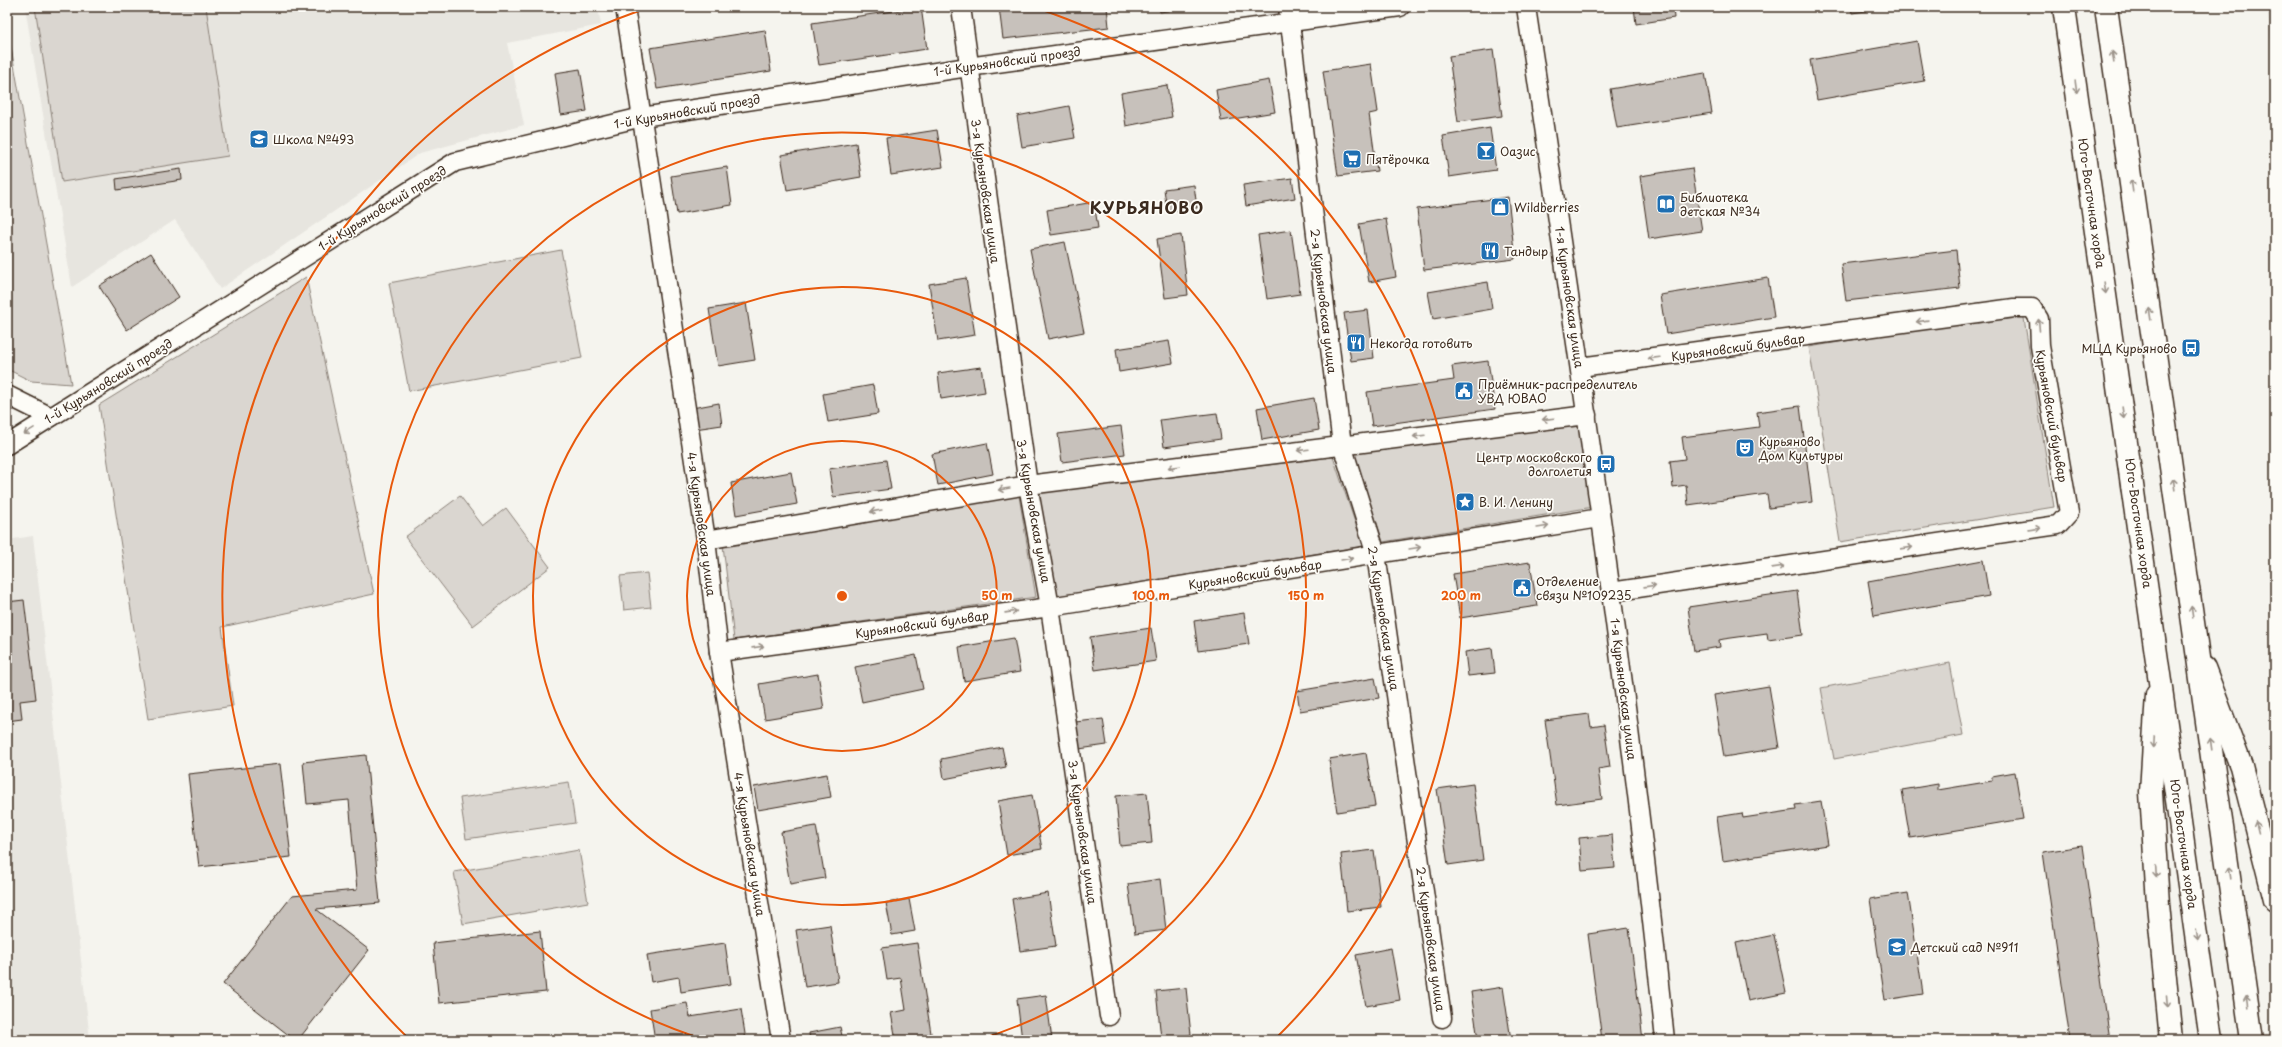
<svg xmlns="http://www.w3.org/2000/svg" width="2282" height="1047" font-family="'Playpen Sans',sans-serif">
<rect width="100%" height="100%" fill="#f5f4ee"/>
<filter id="ink" filterUnits="userSpaceOnUse"><feTurbulence type="fractalNoise" baseFrequency=".025" numOctaves="2"/><feDisplacementMap in="SourceGraphic" scale="8" xChannelSelector="R" yChannelSelector="G"/><feConvolveMatrix kernelMatrix="1 2 1 2 8 2 1 2 1" color-interpolation-filters="sRGB"/></filter>
<g filter="url(#ink)">
<g fill="#e7e5df">
<path d="M 25,7 L 598,7 L 601,25 L 507,43 L 524,125 L 420,153 L 220,289 L 175,220 L 72,287 Z"/>
<path d="M 2267,7 L 2275,7 L 2275,74 Z"/>
<path d="M 33,536 L 90,1040 L 7,1040 L 7,540 Z"/>
</g>
<g fill="#dad6d0" stroke="#8a8077">
<path d="M 35,7 L 206,7 L 228,156 L 62,182 Z"/>
<path d="M 7,25 L 71,384 L 31,381 L 7,369 Z"/>
<path d="M 561,250 L 582,358 L 409,391 L 389,283 Z"/>
<path d="M 306,277 L 374,594 L 222,627 L 233,706 L 148,719 L 99,405 Z"/>
<path d="M 2023,312 L 2054,507 L 1840,542 L 1809,347 Z"/>
<path d="M 1582,425 L 1593,507 L 1383,542 L 1354,453 Z"/>
<path d="M 1333,457 L 1363,546 L 1057,596 L 1039,493 Z"/>
<path d="M 460,496 L 483,526 L 506,508 L 550,567 L 473,626 L 405,537 Z"/>
<path d="M 1019,496 L 1036,597 L 734,640 L 723,545 Z"/>
<path d="M 647,573 L 651,607 L 624,610 L 620,576 Z"/>
<path d="M 1950,663 L 1963,735 L 1834,759 L 1821,688 Z"/>
<path d="M 569,782 L 575,823 L 466,839 L 460,798 Z"/>
<path d="M 579,850 L 588,902 L 463,924 L 454,872 Z"/>
</g>
<g fill="#c7c1bb" stroke="#3b2a1e">
<path d="M 921,7 L 927,49 L 819,65 L 812,23 Z"/>
<path d="M 999,7 L 1107,7 L 1109,27 L 1003,39 Z"/>
<path d="M 1159,7 L 1194,7 L 1160,12 Z"/>
<path d="M 1634,7 L 1673,7 L 1674,18 L 1636,24 Z"/>
<path d="M 1851,7 L 1894,7 L 1852,13 Z"/>
<path d="M 765,30 L 771,71 L 657,89 L 650,48 Z"/>
<path d="M 1917,41 L 1924,81 L 1817,100 L 1810,60 Z"/>
<path d="M 1493,50 L 1502,116 L 1458,122 L 1449,56 Z"/>
<path d="M 1371,64 L 1378,112 L 1369,114 L 1377,171 L 1338,176 L 1323,71 Z"/>
<path d="M 580,69 L 587,111 L 561,115 L 555,73 Z"/>
<path d="M 1705,73 L 1712,113 L 1617,128 L 1610,89 Z"/>
<path d="M 1269,80 L 1275,112 L 1221,121 L 1216,90 Z"/>
<path d="M 1167,85 L 1172,117 L 1126,126 L 1121,93 Z"/>
<path d="M 1069,106 L 1075,138 L 1022,147 L 1017,116 Z"/>
<path d="M 1490,128 L 1496,170 L 1449,177 L 1443,136 Z"/>
<path d="M 937,130 L 943,167 L 891,175 L 886,138 Z"/>
<path d="M 856,143 L 861,177 L 787,190 L 781,155 Z"/>
<path d="M 727,167 L 732,205 L 677,214 L 671,176 Z"/>
<path d="M 1692,168 L 1702,231 L 1649,239 L 1640,176 Z"/>
<path d="M 181,169 L 182,180 L 117,190 L 116,179 Z"/>
<path d="M 1292,178 L 1295,198 L 1246,206 L 1243,185 Z"/>
<path d="M 1194,185 L 1197,208 L 1167,211 L 1164,189 Z"/>
<path d="M 1508,197 L 1515,259 L 1424,270 L 1417,209 Z"/>
<path d="M 1094,202 L 1098,228 L 1051,235 L 1047,210 Z"/>
<path d="M 1386,219 L 1396,277 L 1369,282 L 1359,224 Z"/>
<path d="M 1291,230 L 1300,294 L 1267,299 L 1258,235 Z"/>
<path d="M 1181,235 L 1188,295 L 1165,298 L 1157,239 Z"/>
<path d="M 1065,242 L 1084,332 L 1048,339 L 1030,249 Z"/>
<path d="M 1956,250 L 1960,288 L 1846,301 L 1841,264 Z"/>
<path d="M 151,253 L 179,297 L 127,330 L 99,286 Z"/>
<path d="M 966,278 L 975,335 L 938,341 L 929,284 Z"/>
<path d="M 1768,278 L 1774,317 L 1666,334 L 1660,295 Z"/>
<path d="M 1488,282 L 1492,309 L 1433,319 L 1428,292 Z"/>
<path d="M 746,303 L 755,360 L 718,366 L 709,309 Z"/>
<path d="M 1368,310 L 1374,358 L 1351,361 L 1344,313 Z"/>
<path d="M 1169,341 L 1173,363 L 1119,372 L 1116,349 Z"/>
<path d="M 1488,361 L 1495,409 L 1372,426 L 1367,392 L 1454,380 L 1452,366 Z"/>
<path d="M 981,367 L 985,392 L 941,399 L 938,373 Z"/>
<path d="M 873,385 L 878,414 L 828,422 L 823,394 Z"/>
<path d="M 1314,398 L 1319,430 L 1262,440 L 1257,408 Z"/>
<path d="M 719,403 L 722,425 L 695,429 L 692,408 Z"/>
<path d="M 1800,406 L 1812,502 L 1769,508 L 1767,494 L 1688,505 L 1686,485 L 1673,487 L 1670,461 L 1685,459 L 1682,437 L 1759,427 L 1757,412 Z"/>
<path d="M 1217,413 L 1221,439 L 1164,447 L 1160,420 Z"/>
<path d="M 1121,426 L 1125,454 L 1062,462 L 1058,434 Z"/>
<path d="M 987,443 L 993,474 L 938,485 L 932,454 Z"/>
<path d="M 886,460 L 891,489 L 833,497 L 829,469 Z"/>
<path d="M 791,472 L 797,504 L 736,515 L 731,483 Z"/>
<path d="M 1983,560 L 1989,596 L 1874,616 L 1868,581 Z"/>
<path d="M 1530,562 L 1537,606 L 1460,618 L 1453,574 Z"/>
<path d="M 1797,591 L 1803,635 L 1768,640 L 1767,633 L 1724,639 L 1719,640 L 1720,647 L 1694,651 L 1688,607 Z"/>
<path d="M 24,600 L 36,699 L 20,701 L 22,719 L 7,721 L 7,602 Z"/>
<path d="M 1244,613 L 1249,644 L 1198,651 L 1194,621 Z"/>
<path d="M 1151,628 L 1156,661 L 1095,670 L 1090,637 Z"/>
<path d="M 1014,638 L 1020,672 L 964,681 L 959,647 Z"/>
<path d="M 1492,648 L 1495,673 L 1468,676 L 1465,652 Z"/>
<path d="M 916,655 L 923,689 L 862,702 L 855,667 Z"/>
<path d="M 818,674 L 824,709 L 765,719 L 759,684 Z"/>
<path d="M 1375,678 L 1379,698 L 1300,711 L 1297,691 Z"/>
<path d="M 1769,686 L 1779,748 L 1724,757 L 1714,695 Z"/>
<path d="M 1589,714 L 1591,727 L 1604,725 L 1610,767 L 1598,769 L 1602,799 L 1557,805 L 1545,720 Z"/>
<path d="M 1103,719 L 1107,745 L 1079,749 L 1075,722 Z"/>
<path d="M 1002,747 L 1006,767 L 944,779 L 941,759 Z"/>
<path d="M 1366,753 L 1375,806 L 1337,812 L 1329,759 Z"/>
<path d="M 366,755 L 380,903 L 316,909 L 369,950 L 298,1040 L 295,1040 L 223,984 L 292,896 L 357,890 L 349,800 L 307,804 L 303,762 Z"/>
<path d="M 280,764 L 291,857 L 199,867 L 188,774 Z"/>
<path d="M 2015,772 L 2023,819 L 1910,838 L 1902,790 L 1938,784 L 1938,790 L 1992,781 L 1992,776 Z"/>
<path d="M 827,774 L 831,797 L 758,810 L 754,787 Z"/>
<path d="M 1473,784 L 1483,860 L 1448,865 L 1437,789 Z"/>
<path d="M 1147,793 L 1152,843 L 1120,846 L 1116,796 Z"/>
<path d="M 1032,795 L 1042,849 L 1007,855 L 998,801 Z"/>
<path d="M 1821,801 L 1828,845 L 1723,861 L 1717,817 L 1742,813 L 1743,818 L 1796,810 L 1795,805 Z"/>
<path d="M 816,826 L 825,878 L 790,884 L 781,832 Z"/>
<path d="M 1612,835 L 1615,868 L 1582,871 L 1579,838 Z"/>
<path d="M 2082,846 L 2110,1040 L 2070,1040 L 2043,852 Z"/>
<path d="M 1374,850 L 1381,907 L 1347,911 L 1341,854 Z"/>
<path d="M 1160,879 L 1166,930 L 1135,934 L 1128,884 Z"/>
<path d="M 1048,893 L 1056,946 L 1020,951 L 1012,899 Z"/>
<path d="M 1908,893 L 1923,994 L 1885,1000 L 1870,899 Z"/>
<path d="M 909,899 L 915,931 L 892,935 L 886,903 Z"/>
<path d="M 830,925 L 838,982 L 805,987 L 796,930 Z"/>
<path d="M 1629,928 L 1643,1040 L 1602,1040 L 1588,934 Z"/>
<path d="M 540,931 L 546,992 L 439,1003 L 433,943 Z"/>
<path d="M 1774,935 L 1786,993 L 1748,1001 L 1736,943 Z"/>
<path d="M 725,943 L 731,984 L 681,992 L 679,977 L 651,982 L 647,955 Z"/>
<path d="M 917,943 L 932,1040 L 896,1040 L 891,1013 L 906,1010 L 901,978 L 887,980 L 882,948 Z"/>
<path d="M 1391,948 L 1400,1000 L 1366,1006 L 1356,955 Z"/>
<path d="M 1503,987 L 1511,1040 L 1478,1040 L 1471,992 Z"/>
<path d="M 1186,988 L 1191,1035 L 1161,1038 L 1156,991 Z"/>
<path d="M 1046,995 L 1052,1040 L 1022,1040 L 1017,999 Z"/>
<path d="M 687,1003 L 690,1017 L 741,1009 L 746,1040 L 655,1040 L 650,1009 Z"/>
<path d="M 840,1027 L 843,1040 L 810,1040 L 809,1033 Z"/>
</g>
<g fill="none" stroke-linecap="round" stroke-linejoin="round">
<defs>
<g id="street">
<path d="M 625,7 L 706,540 L 719,652 L 781,1040"/>
<path d="M 961,7 L 1028,485 L 1050,607 L 1109,1016"/>
<path d="M 1288,7 L 1342,445 L 1376,554 L 1442,1018"/>
<path d="M 1526,7 C 1578,351 1629,694 1665,1040"/>
<path d="M 1580,367 L 2014,308 L 2032,308 L 2039,319 L 2040,346 L 2069,513 L 2058,525 L 1611,592"/>
<path d="M 7,395 L 51,417"/>
<path d="M 7,445 L 455,162 L 642,117 L 968,67 L 1400,7"/>
<path d="M 706,540 L 1028,485 L 1587,415"/>
<path d="M 719,652 L 1050,607 L 1600,518"/>
</g>
<g id="secondary">
<path d="M 2204,668 L 2241,766 L 2275,900"/>
<path d="M 2157,694 L 2151,792 L 2158,904 L 2171,1040"/>
</g>
<g id="primary">
<path d="M 2064,7 L 2211,1040"/>
<path d="M 2106,7 L 2252,1040"/>
</g>
</defs>
<use href="#street" stroke="#3b2a1e" stroke-width="21"/>
<use href="#secondary" stroke="#3b2a1e" stroke-width="25"/>
<use href="#primary" stroke="#3b2a1e" stroke-width="25"/>
<use href="#street" stroke="#fdfcf7" stroke-width="18"/>
<use href="#secondary" stroke="#fdfcf7" stroke-width="22"/>
<use href="#primary" stroke="#fdfcf7" stroke-width="22"/>
</g>
<defs><path id="oneway-shaft" d="M-6 0H5M1.5-3L5.5 0L1.5 3" fill="none" stroke-width="1.6" stroke-linecap="round" stroke-linejoin="round"/></defs>
<g stroke="#9c938a">
<use href="#oneway-shaft" transform="translate(2113 57) rotate(-98)"/>
<use href="#oneway-shaft" transform="translate(2076 87) rotate(82)"/>
<use href="#oneway-shaft" transform="translate(2132 186) rotate(-98)"/>
<use href="#oneway-shaft" transform="translate(2105 288) rotate(82)"/>
<use href="#oneway-shaft" transform="translate(2150 314) rotate(-98)"/>
<use href="#oneway-shaft" transform="translate(1922 321) rotate(172)"/>
<use href="#oneway-shaft" transform="translate(2039 325) rotate(-95)"/>
<use href="#oneway-shaft" transform="translate(1654 358) rotate(173)"/>
<use href="#oneway-shaft" transform="translate(2123 413) rotate(82)"/>
<use href="#oneway-shaft" transform="translate(1548 419) rotate(173)"/>
<use href="#oneway-shaft" transform="translate(29 431) rotate(148)"/>
<use href="#oneway-shaft" transform="translate(1419 436) rotate(173)"/>
<use href="#oneway-shaft" transform="translate(1303 450) rotate(173)"/>
<use href="#oneway-shaft" transform="translate(1174 467) rotate(173)"/>
<use href="#oneway-shaft" transform="translate(2174 484) rotate(-98)"/>
<use href="#oneway-shaft" transform="translate(1004 489) rotate(170)"/>
<use href="#oneway-shaft" transform="translate(876 511) rotate(170)"/>
<use href="#oneway-shaft" transform="translate(1543 527) rotate(-9)"/>
<use href="#oneway-shaft" transform="translate(2035 529) rotate(-8)"/>
<use href="#oneway-shaft" transform="translate(1415 548) rotate(-9)"/>
<use href="#oneway-shaft" transform="translate(1907 548) rotate(-8)"/>
<use href="#oneway-shaft" transform="translate(1347 559) rotate(-9)"/>
<use href="#oneway-shaft" transform="translate(1778 567) rotate(-8)"/>
<use href="#oneway-shaft" transform="translate(1650 586) rotate(-8)"/>
<use href="#oneway-shaft" transform="translate(1011 612) rotate(-8)"/>
<use href="#oneway-shaft" transform="translate(2192 612) rotate(-98)"/>
<use href="#oneway-shaft" transform="translate(758 647) rotate(-8)"/>
<use href="#oneway-shaft" transform="translate(2154 742) rotate(93)"/>
<use href="#oneway-shaft" transform="translate(2211 744) rotate(-98)"/>
<use href="#oneway-shaft" transform="translate(2257 827) rotate(-104)"/>
<use href="#oneway-shaft" transform="translate(2156 872) rotate(87)"/>
<use href="#oneway-shaft" transform="translate(2229 873) rotate(-98)"/>
<use href="#oneway-shaft" transform="translate(2197 935) rotate(82)"/>
<use href="#oneway-shaft" transform="translate(2167 1001) rotate(85)"/>
<use href="#oneway-shaft" transform="translate(2247 1001) rotate(-98)"/>
</g>
</g>
<g fill="none" stroke="#e8590c" stroke-width="2">
<circle cx="842" cy="596" r="155"/>
<circle cx="842" cy="596" r="309"/>
<path d="M706 1040A464 464 0 1 1 978 1040"/>
<path d="M408 1038A619 619 0 0 1 651 7M1033 7A619 619 0 0 1 1276 1038"/>
</g>
<defs>
<symbol id="school-square" viewBox="-11 -11 22 22"><rect x="-9" y="-9" width="18" height="18" rx="4" fill="#1f6fb2" stroke="#fdfcf7"/><path d="M0-5L7-2L0 1L-7-2ZM-4 1L0 2.5L4 1V4Q0 6-4 4Z" fill="#fff"/></symbol>
<symbol id="bar-square" viewBox="-11 -11 22 22"><rect x="-9" y="-9" width="18" height="18" rx="4" fill="#1f6fb2" stroke="#fdfcf7"/><path d="M-6-5H6L.8 .8V4.5H3.5V6h-7V4.5H-.8V.8Z" fill="#fff"/></symbol>
<symbol id="supermarket-square" viewBox="-11 -11 22 22"><rect x="-9" y="-9" width="18" height="18" rx="4" fill="#1f6fb2" stroke="#fdfcf7"/><path d="M-6-5.5h2.5l.6 2H6L4.5 2H-2.5L-4.4-4H-6ZM-1.5 3.2a1.3 1.3 0 1 0 .1 0ZM3 3.2a1.3 1.3 0 1 0 .1 0Z" fill="#fff"/></symbol>
<symbol id="library-square" viewBox="-11 -11 22 22"><rect x="-9" y="-9" width="18" height="18" rx="4" fill="#1f6fb2" stroke="#fdfcf7"/><path d="M-6-4Q-3-5.5-.7-3.5V5Q-3 3-6 4ZM6-4Q3-5.5 .7-3.5V5Q3 3 6 4Z" fill="#fff"/></symbol>
<symbol id="shop-square" viewBox="-11 -11 22 22"><rect x="-9" y="-9" width="18" height="18" rx="4" fill="#1f6fb2" stroke="#fdfcf7"/><path d="M-5-2.5h2.3a2.7 3.5 0 0 1 5.4 0H5L5.5 6h-11ZM-1.5-2.5h3a1.5 2.3 0 0 0-3 0Z" fill="#fff"/></symbol>
<symbol id="restaurant-square" viewBox="-11 -11 22 22"><rect x="-9" y="-9" width="18" height="18" rx="4" fill="#1f6fb2" stroke="#fdfcf7"/><path d="M-5-6h1v4h1v-4h1v4h1v-4h1v5L-1.5 .5V6h-2V.5L-5-1ZM5-6V6H3V1.5H1.5Q1.5-4 5-6Z" fill="#fff"/></symbol>
<symbol id="bus-square" viewBox="-11 -11 22 22"><rect x="-9" y="-9" width="18" height="18" rx="4" fill="#1f6fb2" stroke="#fdfcf7"/><path d="M-5-6H5V4H4V6H2V4H-2V6H-4V4H-5ZM-3.5-4V0h7V-4ZM-3.5 1.2v1.5H-2V1.2ZM2 1.2v1.5H3.5V1.2Z" fill="#fff"/></symbol>
<symbol id="civic-square" viewBox="-11 -11 22 22"><rect x="-9" y="-9" width="18" height="18" rx="4" fill="#1f6fb2" stroke="#fdfcf7"/><path d="M-.6-6.5H3V-4.5H.6V-3L4-1V1h2V6H-6V1h2V-1L-.6-3ZM-1.2 2.5V6h2.4V2.5Z" fill="#fff"/></symbol>
<symbol id="theatre-square" viewBox="-11 -11 22 22"><rect x="-9" y="-9" width="18" height="18" rx="4" fill="#1f6fb2" stroke="#fdfcf7"/><path d="M-5-5.5Q0-4 5-5.5V0Q5 5 0 6Q-5 5-5 0ZM-3.3-2.5H-1v1.5H-3.3ZM1-2.5H3.3v1.5H1ZM-2.8 1Q0 5.5 2.8 1Z" fill="#fff"/></symbol>
<symbol id="sight-square" viewBox="-11 -11 22 22"><rect x="-9" y="-9" width="18" height="18" rx="4" fill="#1f6fb2" stroke="#fdfcf7"/><path d="M0-6L1.8-2.2L6-1.7L2.9 1.2L3.7 5.4L0 3.3L-3.7 5.4L-2.9 1.2L-6-1.7L-1.8-2.2Z" fill="#fff"/></symbol>
</defs>
<g fill-rule="evenodd">
<use href="#school-square" x="248" y="128" width="22" height="22"/>
<use href="#bar-square" x="1475" y="140" width="22" height="22"/>
<use href="#supermarket-square" x="1341" y="148" width="22" height="22"/>
<use href="#library-square" x="1655" y="193" width="22" height="22"/>
<use href="#shop-square" x="1489" y="196" width="22" height="22"/>
<use href="#restaurant-square" x="1479" y="240" width="22" height="22"/>
<use href="#restaurant-square" x="1345" y="332" width="22" height="22"/>
<use href="#bus-square" x="2180" y="337" width="22" height="22"/>
<use href="#civic-square" x="1453" y="380" width="22" height="22"/>
<use href="#theatre-square" x="1734" y="437" width="22" height="22"/>
<use href="#bus-square" x="1595" y="453" width="22" height="22"/>
<use href="#sight-square" x="1454" y="491" width="22" height="22"/>
<use href="#civic-square" x="1511" y="577" width="22" height="22"/>
<use href="#school-square" x="1886" y="936" width="22" height="22"/>
</g>
<g text-anchor="middle" dominant-baseline="central" stroke-width="3.5" stroke-linejoin="round" paint-order="stroke">
<g font-size="12" fill="#3b2a1e" stroke="#fdfcf7">
<text transform="translate(1007 61) rotate(-8)">1-й Курьяновский проезд</text>
<text transform="translate(687 111) rotate(-10)">1-й Курьяновский проезд</text>
<text transform="translate(986 191) rotate(82)">3-я Курьяновская улица</text>
<text transform="translate(2092 203) rotate(82)">Юго-Восточная хорда</text>
<text transform="translate(382 208) rotate(-32)">1-й Курьяновский проезд</text>
<text transform="translate(1570 297) rotate(82)">1-я Курьяновская улица</text>
<text transform="translate(1324 301) rotate(83)">2-я Курьяновская улица</text>
<text transform="translate(1738 347) rotate(-8)">Курьяновский бульвар</text>
<text transform="translate(108 381) rotate(-32)">1-й Курьяновский проезд</text>
<text transform="translate(2052 416) rotate(80)">Курьяновский бульвар</text>
<text transform="translate(1034 511) rotate(80)">3-я Курьяновская улица</text>
<text transform="translate(2139 523) rotate(82)">Юго-Восточная хорда</text>
<text transform="translate(702 524) rotate(82)">4-я Курьяновская улица</text>
<text transform="translate(1255 574) rotate(-9)">Курьяновский бульвар</text>
<text transform="translate(1384 618) rotate(81)">2-я Курьяновская улица</text>
<text transform="translate(922 624) rotate(-8)">Курьяновский бульвар</text>
<text transform="translate(1624 689) rotate(83)">1-я Курьяновская улица</text>
<text transform="translate(1083 832) rotate(82)">3-я Курьяновская улица</text>
<text transform="translate(750 844) rotate(81)">4-я Курьяновская улица</text>
<text transform="translate(2184 844) rotate(82)">Юго-Восточная хорда</text>
<text transform="translate(1431 939) rotate(82)">2-я Курьяновская улица</text>
</g>
<g font-size="12" fill="#3b2a1e" stroke="#fdfcf7" text-anchor="start">
<text x="273" y="139">Школа №493</text>
<text x="1500" y="151">Оазис</text>
<text x="1366" y="159">Пятёрочка</text>
<text x="1680" y="197">Библиотека<tspan x="1680" dy="14">детская №34</tspan></text>
<text x="1514" y="207">Wildberries</text>
<text x="1504" y="251">Тандыр</text>
<text x="1370" y="343">Некогда готовить</text>
<text x="2177" y="348" text-anchor="end">МЦД Курьяново</text>
<text x="1478" y="384">Приёмник-распределитель<tspan x="1478" dy="14">УВД ЮВАО</tspan></text>
<text x="1759" y="441">Курьяново<tspan x="1759" dy="14">Дом Культуры</tspan></text>
<text x="1592" y="457" text-anchor="end">Центр московского<tspan x="1592" dy="14">долголетия</tspan></text>
<text x="1479" y="502">В. И. Ленину</text>
<text x="1536" y="581">Отделение<tspan x="1536" dy="14">связи №109235</tspan></text>
<text x="1911" y="947">Детский сад №911</text>
</g>
<g font-size="16" font-weight="bold" letter-spacing="1" fill="#3b2a1e" stroke="#fdfcf7">
<text x="1147" y="207">КУРЬЯНОВО</text>
</g>
</g>
<circle cx="842" cy="596" r="6" fill="#e8590c" stroke="#fdfcf7" stroke-width="2"/>
<g font-size="12" text-anchor="middle" font-weight="bold" fill="#e8590c" stroke="#fdfcf7" stroke-width="3.5" stroke-linejoin="round" paint-order="stroke">
<text x="997" y="600">50 m</text>
<text x="1151" y="600">100 m</text>
<text x="1306" y="600">150 m</text>
<text x="1461" y="600">200 m</text>
</g>
<rect width="2282" height="1047" fill="none" stroke="#fdfcf7" stroke-width="24"/>
<rect x="12" y="12" width="2258" height="1023" fill="none" stroke="#3b2a1e" stroke-width="1.5" filter="url(#ink)"/>
</svg>
